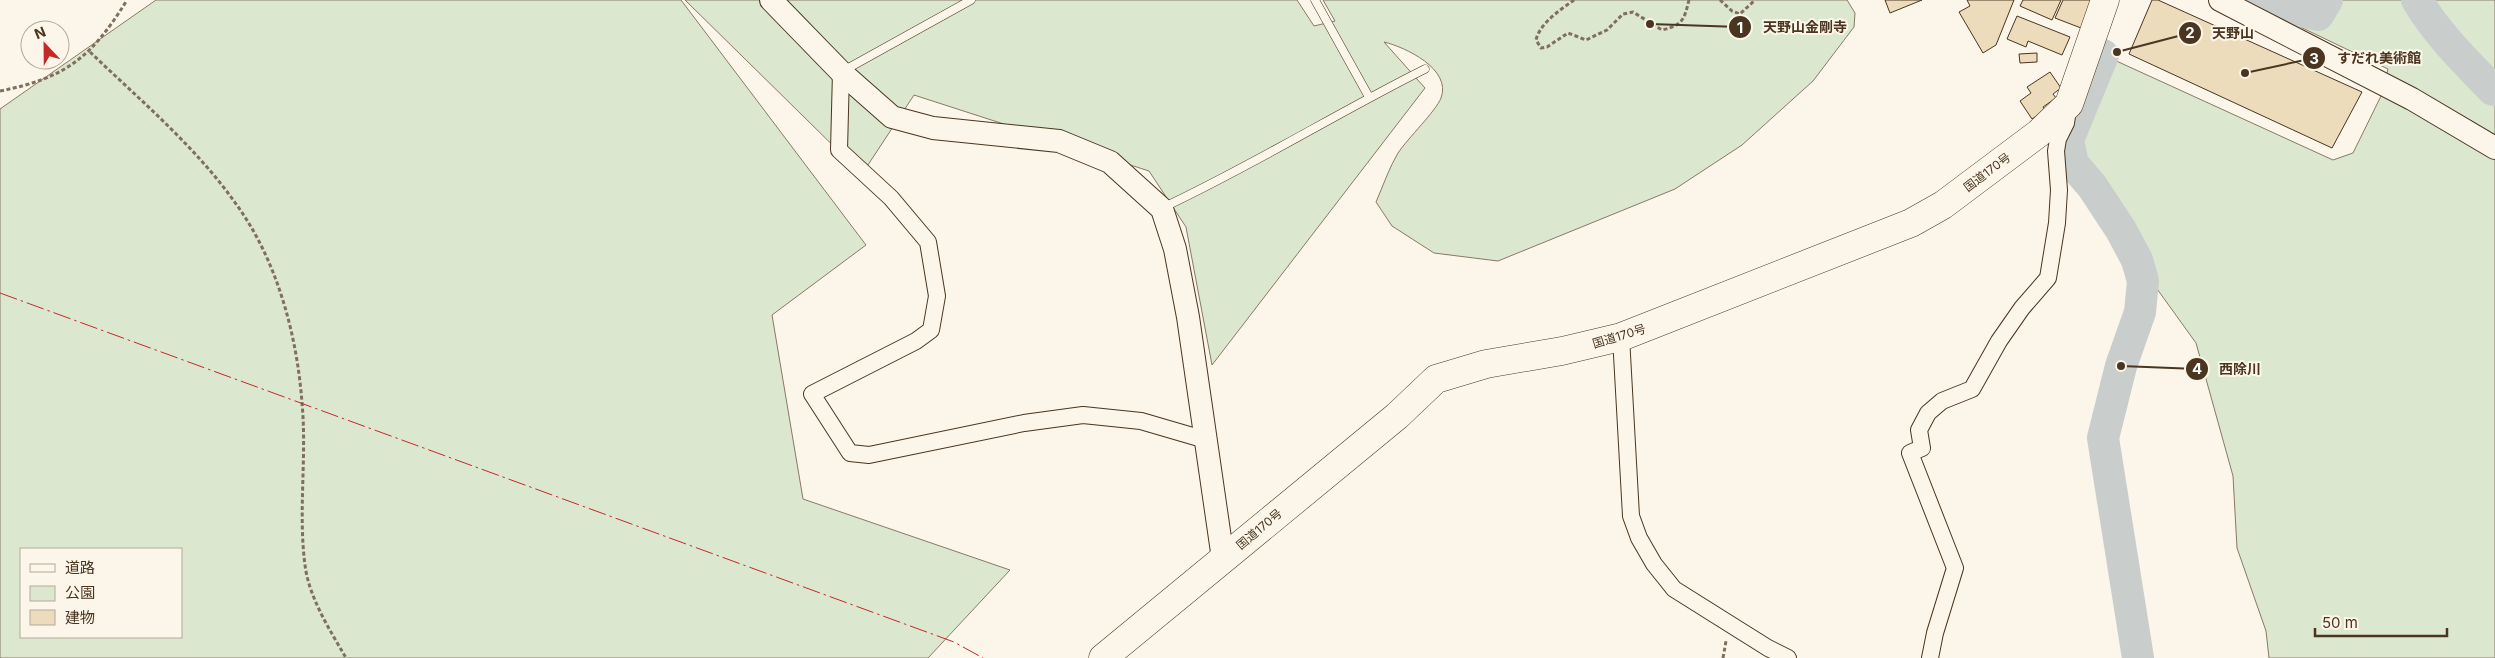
<svg xmlns="http://www.w3.org/2000/svg" width="2495" height="658" font-family="Inter,'Noto Sans JP',sans-serif">
<rect width="100%" height="100%" fill="#fbf6e9"/>
<g fill="#dce7d0" stroke="#887966" fill-rule="evenodd">
<path d="M 156,0 L 681,0 L 866,245 L 772,315 L 803,499 L 1010,570 L 928,658 L 0,658 L 0,109 ZM 181,549 L 181,637 L 21,637 L 21,549 Z"/>
<path d="M 685,0 L 1297,0 L 1314,26 L 1335,21 L 1323,0 L 1847,0 L 1855,13 L 1854,27 L 1813,81 L 1742,145 L 1675,189 L 1498,261 L 1434,253 L 1392,226 L 1376,202 C 1383,186 1389,168 1398,153 C 1408,138 1436,111 1441,98 C 1452,69 1405,47 1384,42 L 1425,88 L 1212,365 L 1186,227 L 1149,171 L 914,95 L 862,174 Z"/>
<path d="M 2244,0 L 2495,0 L 2495,658 L 2269,658 L 2266,631 L 2237,548 L 2233,476 L 2196,343 L 2062,157 L 2067,126 L 2094,68 L 2112,59 L 2333,160 L 2353,153 L 2382,94 L 2388,69 Z"/>
</g>
<g fill="none" stroke-linecap="round" stroke-linejoin="round">
<g stroke="#c9cecd" stroke-width="32">
<path d="M 2250,0 L 2318,15 L 2327,0"/>
<path d="M 2417,0 C 2437,34 2466,62 2493,90"/>
<path d="M 2103,55 L 2068,140 L 2073,164 L 2092,186 L 2121,230 L 2137,260 L 2143,281 L 2140,312 L 2121,366 L 2103,438 L 2138,658"/>
</g>
</g>
<g fill="#ecdcbc" stroke="#4a3520">
<path d="M 1885,0 L 1922,0 L 1890,13 Z"/>
<path d="M 1967,0 L 2014,0 L 1996,45 L 1983,53 L 1959,12 L 1970,6 Z"/>
<path d="M 2023,0 L 2061,0 L 2052,20 L 2020,6 Z"/>
<path d="M 2063,0 L 2093,0 L 2081,28 L 2055,18 Z"/>
<path d="M 2152,0 L 2158,0 L 2362,92 L 2332,148 L 2129,54 Z"/>
<path d="M 2017,16 L 2070,37 L 2062,55 L 2028,41 L 2026,47 L 2007,39 Z"/>
<path d="M 2037,53 L 2037,62 L 2020,63 L 2019,54 Z"/>
<path d="M 2050,72 L 2061,88 L 2053,94 L 2056,98 L 2043,107 L 2045,110 L 2032,119 L 2020,101 L 2031,93 L 2027,87 Z"/>
</g>
<g fill="none" stroke-linecap="round" stroke-linejoin="round">
<defs>
<g id="lane">
<path d="M 1315,0 L 1369,97"/>
<path d="M 843,71 L 971,0"/>
<path d="M 1162,208 C 1252,166 1337,113 1425,69"/>
</g>
<g id="street">
<path d="M 841,72 L 839,150 L 891,198 L 928,242 L 937,296 L 931,330 L 916,341 L 812,394 L 850,453 L 869,455 L 1024,423 L 1083,415 L 1141,421 L 1206,440"/>
<path d="M 1621,337 L 1631,516 L 1639,538 L 1654,564 L 1674,589 L 1768,648 L 1788,658"/>
<path d="M 1930,658 L 1935,633 L 1955,568 L 1910,453 L 1922,448 L 1919,430 L 1928,413 L 1942,401 L 1972,389 L 1999,341 L 2022,308 L 2048,278 L 2057,223 L 2059,190 L 2056,151 L 2058,139 L 2066,123 L 2068,109"/>
</g>
<g id="secondary">
<path d="M 771,0 L 841,72 L 892,117 L 933,128 L 1059,141 L 1110,162 L 1162,209 L 1175,249 L 1188,317 L 1223,559"/>
<path d="M 2220,0 L 2412,99 L 2495,148"/>
</g>
<path id="highway" d="M 1103,658 L 1397,416 L 1436,379 L 1486,364 L 1562,351 L 1621,337 L 1911,223 L 1943,205 L 2039,133 L 2069,104 L 2105,0"/>
</defs>
<use href="#lane" stroke="#4a3520" stroke-width="9"/>
<use href="#street" stroke="#4a3520" stroke-width="18"/>
<use href="#secondary" stroke="#4a3520" stroke-width="24"/>
<use href="#highway" stroke="#4a3520" stroke-width="29"/>
<g stroke="#7f6f5c" stroke-width="3" stroke-dasharray="4 2.5" stroke-linecap="butt">
<path d="M 1574,0 C 1560,10 1540,23 1536,40 L 1541,48 L 1547,47 L 1568,33 L 1586,40 L 1607,30 L 1623,14 L 1633,12 L 1662,30 C 1683,25 1684,20 1689,0"/>
<path d="M 1720,0 L 1732,11 L 1740,14 L 1755,0"/>
<path d="M 90,52 C 140,100 196,147 236,204 C 277,260 297,335 302,403 C 307,457 298,512 305,565 C 309,598 330,630 346,658"/>
<path d="M 0,91 C 66,78 92,57 127,0"/>
<path d="M 1723,658 L 1726,641"/>
</g>
<use href="#lane" stroke="#fbf6e9" stroke-width="8"/>
<use href="#street" stroke="#fbf6e9" stroke-width="16"/>
<use href="#secondary" stroke="#fbf6e9" stroke-width="22"/>
<use href="#highway" stroke="#fbf6e9" stroke-width="28"/>
<path stroke="#c62828" stroke-width="1" stroke-dasharray="18 4 2.5 4" stroke-linecap="butt" d="M 0,293 L 954,642 L 983,658"/>
</g>
<g text-anchor="middle" dominant-baseline="central" stroke-width="4" stroke-linejoin="round" paint-order="stroke">
<g font-size="12" fill="#4a3520" stroke="#fbf6e9">
<text transform="translate(1987 172) rotate(-37)">国道170号</text>
<text transform="translate(1619 336) rotate(-17)">国道170号</text>
<text transform="translate(1259 529) rotate(-40)">国道170号</text>
</g>
</g>
<path fill="none" stroke="#4a3520" stroke-width="2" d="M1650 24L1740 27M2117 52L2190 33M2245 73L2314 58M2121 366L2197 369"/>
<g fill="#4a3520" stroke="#fbf6e9" stroke-width="2">
<circle cx="1650" cy="24" r="5"/>
<circle cx="2117" cy="52" r="5"/>
<circle cx="2245" cy="73" r="5"/>
<circle cx="2121" cy="366" r="5"/>
<circle cx="1740" cy="27" r="12"/>
<circle cx="2190" cy="33" r="12"/>
<circle cx="2314" cy="58" r="12"/>
<circle cx="2197" cy="369" r="12"/>
</g>
<g font-size="15" text-anchor="middle" font-weight="bold" fill="#fff">
<text x="1740" y="33">1</text>
<text x="2190" y="38">2</text>
<text x="2314" y="64">3</text>
<text x="2197" y="374">4</text>
</g>
<g font-size="14" text-anchor="middle" font-weight="bold" fill="#4a3520" stroke="#fbf6e9" stroke-width="4" stroke-linejoin="round" paint-order="stroke">
<text x="1805" y="32">天野山金剛寺</text>
<text x="2233" y="38">天野山</text>
<text x="2379" y="63">すだれ美術館</text>
<text x="2240" y="374">西除川</text>
</g>
<rect x="20" y="548" width="162" height="90" fill="#fbf6e9" stroke="#b4a999"/>
<rect x="30" y="564" width="25" height="8" fill="#fbf6e9" stroke="#b4a999"/>
<text x="65" y="573" font-size="15" fill="#4a3520">道路</text>
<rect x="30" y="586" width="25" height="15" fill="#dce7d0" stroke="#b4a999"/>
<text x="65" y="598" font-size="15" fill="#4a3520">公園</text>
<rect x="30" y="610" width="25" height="15" fill="#ecdcbc" stroke="#b4a999"/>
<text x="65" y="623" font-size="15" fill="#4a3520">建物</text>
<g transform="translate(45 45) rotate(338)"><circle r="24" fill="#fbf6e9" stroke="#b4a999"/>
<path d="M0-4L9 19L0 12L-9 19Z" fill="#c62828"/>
<text y="-8" font-size="14" font-weight="bold" text-anchor="middle" fill="#4a3520">N</text>
</g>
<path d="M2315 628v8h132v-8" fill="none" stroke="#4a3520" stroke-width="2.5"/>
<text x="2322" y="628" font-size="15" fill="#4a3520" stroke="#fbf6e9" stroke-width="4" paint-order="stroke">50 m</text>
</svg>
